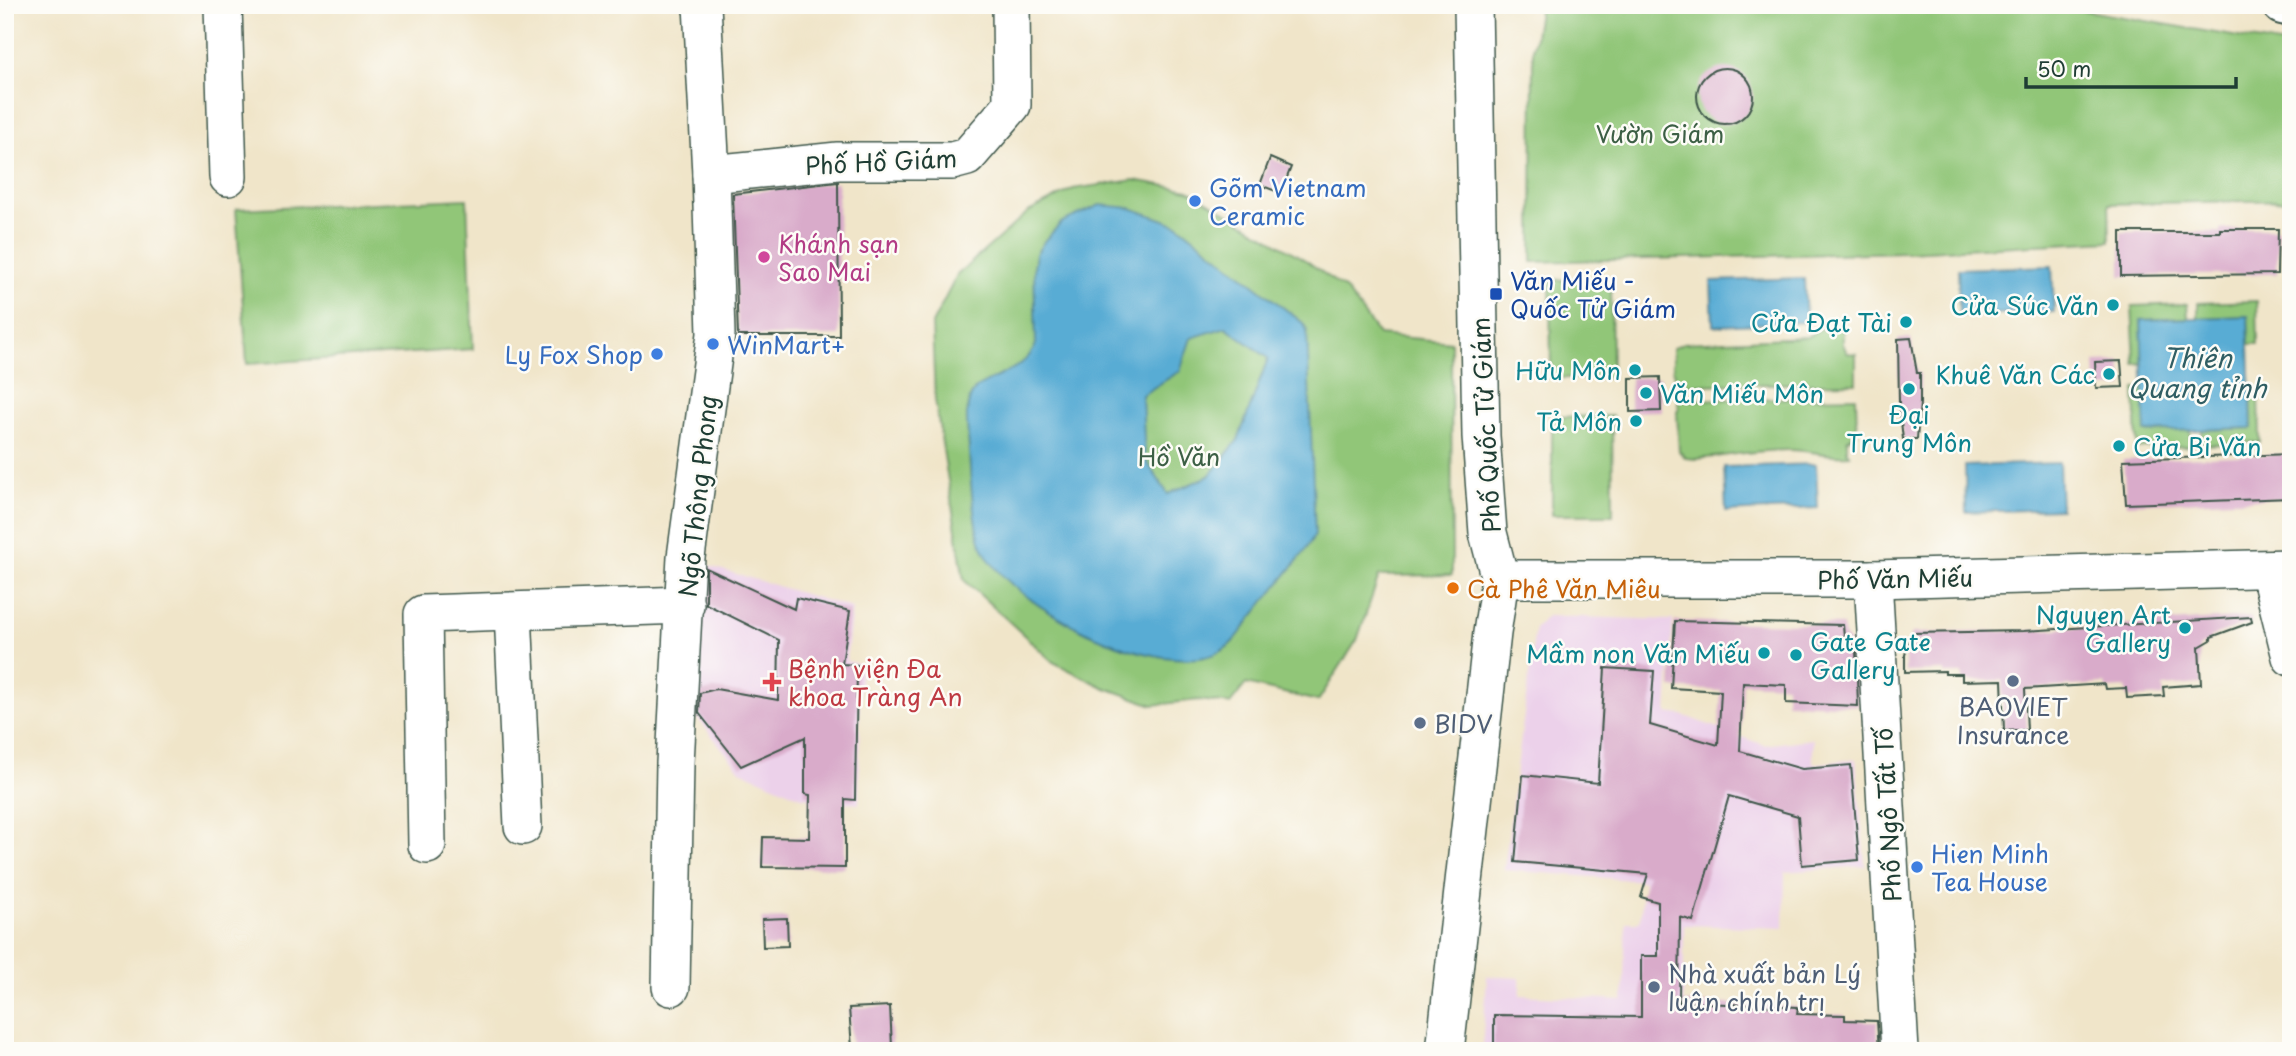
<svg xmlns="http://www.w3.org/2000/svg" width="2296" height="1056" font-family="'Playpen Sans',sans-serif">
<rect width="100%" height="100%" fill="#fdfcf7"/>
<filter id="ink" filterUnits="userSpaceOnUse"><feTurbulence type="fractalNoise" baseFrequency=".0143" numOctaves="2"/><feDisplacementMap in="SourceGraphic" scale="14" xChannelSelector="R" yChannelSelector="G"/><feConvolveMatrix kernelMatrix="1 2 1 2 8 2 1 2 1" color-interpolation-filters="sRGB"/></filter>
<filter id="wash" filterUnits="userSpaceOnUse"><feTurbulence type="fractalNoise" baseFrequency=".00686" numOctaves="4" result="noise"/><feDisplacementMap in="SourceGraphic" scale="28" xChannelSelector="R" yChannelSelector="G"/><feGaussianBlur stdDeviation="1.57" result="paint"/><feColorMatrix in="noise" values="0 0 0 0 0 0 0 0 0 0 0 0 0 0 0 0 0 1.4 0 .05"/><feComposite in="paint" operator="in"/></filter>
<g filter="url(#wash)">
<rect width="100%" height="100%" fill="#f0e5c9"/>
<g fill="#ecd1ea">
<path d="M 692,561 L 852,608 L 846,661 L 860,664 L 859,804 L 801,797 L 740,770 L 683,701 Z"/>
<path d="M 1547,616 L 1673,620 L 1667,713 L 1682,715 L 1764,745 L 1813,739 L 1813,764 L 1856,759 L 1865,866 L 1785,872 L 1784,928 L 1684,925 L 1683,1051 L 1482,1051 L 1487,976 L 1520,978 L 1520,995 L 1623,1000 L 1626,922 L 1640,922 L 1644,881 L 1504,870 L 1535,628 Z"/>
</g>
<g fill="#91c678" stroke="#588256" stroke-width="2">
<path d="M 1540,5 L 2054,5 L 2291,46 L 2291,200 L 2109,204 L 2110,241 L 1907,252 L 1532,262 L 1533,49 Z"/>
<path d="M 1134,180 L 1189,190 L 1307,261 L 1346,290 L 1379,335 L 1451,342 L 1452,575 L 1379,576 L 1357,640 L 1318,701 L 1246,684 L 1230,704 L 1199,700 L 1153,705 L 1103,687 L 1053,662 L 964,580 L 935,400 L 932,324 L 957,275 L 1028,212 L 1073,189 Z"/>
<path d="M 467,199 L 473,349 L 247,364 L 236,209 Z"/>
<path d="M 1611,279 L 1612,378 L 1551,378 L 1550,280 Z"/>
<path d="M 2257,301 L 2258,344 L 2249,344 L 2248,316 L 2198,318 L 2198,303 Z"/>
<path d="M 2187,304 L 2188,318 L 2141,320 L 2143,363 L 2135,364 L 2132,306 Z"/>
<path d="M 1843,328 L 1843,344 L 1847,353 L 1856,354 L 1856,383 L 1677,385 L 1673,369 L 1673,348 L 1683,343 L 1807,337 L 1819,329 Z"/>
<path d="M 2144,388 L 2146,432 L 2190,430 L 2191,446 L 2137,448 L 2135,389 Z"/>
<path d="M 2251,390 L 2259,390 L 2260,442 L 2203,445 L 2202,430 L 2252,428 Z"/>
<path d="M 1856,397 L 1857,433 L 1847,440 L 1847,451 L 1850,455 C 1829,457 1810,450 1789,450 C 1758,450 1726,456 1695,459 L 1686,458 L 1679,451 L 1677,412 L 1679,409 L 1678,400 Z"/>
<path d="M 1612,416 L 1613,515 L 1552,515 L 1552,417 Z"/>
</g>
<g fill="#58acd4" stroke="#3c7484" stroke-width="2" fill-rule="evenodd">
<path d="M 1100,205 L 1131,208 L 1178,225 L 1303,323 L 1307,330 L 1315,534 L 1306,550 C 1288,572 1271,594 1253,616 C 1244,628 1234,644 1221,651 C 1163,684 1003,605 981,544 C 973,521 970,475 969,449 C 968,429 962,405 976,388 C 996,375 1028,368 1036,344 L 1034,267 L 1036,254 L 1045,240 L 1062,222 ZM 1226,327 L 1268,358 L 1238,440 L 1209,476 L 1168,494 L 1145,459 L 1142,395 L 1180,371 L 1191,338 Z"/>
<path d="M 2052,266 L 2054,312 L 1959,315 L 1958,269 Z"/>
<path d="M 1804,278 L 1806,322 L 1713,326 L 1711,281 Z"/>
<path d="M 2248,316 L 2252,428 L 2145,432 L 2141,320 Z"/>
<path d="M 2059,463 L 2061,509 L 1966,512 L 1965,466 Z"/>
<path d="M 1816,464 L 1818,508 L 1726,512 L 1724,467 Z"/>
</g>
<g id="blocks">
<g fill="#d9abca">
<circle cx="1725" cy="96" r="28"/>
<path d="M 1270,158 L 1291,167 L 1281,193 L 1260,185 Z"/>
<path d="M 838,182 L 839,336 L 738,336 L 733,194 Z"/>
<path d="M 2220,229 L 2278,229 L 2277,274 L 2121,276 L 2121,232 L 2220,232 Z"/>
<path d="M 1911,338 L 1917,373 L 1920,373 L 1920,403 L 1917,439 L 1903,439 L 1899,404 L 1898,339 Z"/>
<path d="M 2121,361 L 2123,387 L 2096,388 L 2095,362 Z"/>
<path d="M 1660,377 L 1661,411 L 1630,412 L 1630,378 Z"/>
<path d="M 2291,454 L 2291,498 L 2126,504 L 2123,460 Z"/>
<path d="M 706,568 L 794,609 L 796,598 L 850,611 L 842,664 L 857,665 L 855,800 L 845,799 L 845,868 L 762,867 L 763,837 L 809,838 L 810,795 L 805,794 L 805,737 L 741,766 L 699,713 L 700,693 L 716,689 L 778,700 L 779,640 L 706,604 Z"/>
<path d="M 2251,617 L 2252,622 L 2211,637 L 2211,640 L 2199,647 L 2201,684 L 2163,687 L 2164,696 L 2127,698 L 2126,688 L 2106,689 L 2105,684 L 2025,689 L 2027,730 L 2004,731 L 2002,680 L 1962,681 L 1962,674 L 1945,674 L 1945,671 L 1905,672 L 1905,655 L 1912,633 L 2023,631 Z"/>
<path d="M 1675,621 L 1843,625 L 1844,636 L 1856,650 L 1858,706 L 1786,703 L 1786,685 L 1743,683 L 1740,751 L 1802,769 L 1851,765 L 1859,860 L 1802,865 L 1798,816 L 1729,796 L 1693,921 L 1680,917 L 1679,1002 L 1798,1007 L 1797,1014 L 1845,1015 L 1845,1020 L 1877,1021 L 1879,1051 L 1494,1051 L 1494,1015 L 1641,1017 L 1641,956 L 1658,956 L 1658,902 L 1641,897 L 1648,874 L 1515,862 L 1523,775 L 1598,783 L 1605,668 L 1654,671 L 1650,725 L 1718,745 L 1721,691 L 1671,688 Z"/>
<path d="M 787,918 L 788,946 L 763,947 L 762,919 Z"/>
<path d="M 890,1006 L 892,1047 L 852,1048 L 849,1008 Z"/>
</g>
</g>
</g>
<g filter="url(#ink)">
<use href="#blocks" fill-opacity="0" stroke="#3e564a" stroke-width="2"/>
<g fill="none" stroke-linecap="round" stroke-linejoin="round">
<defs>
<g id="minor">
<path d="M 223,5 L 228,177"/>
<path d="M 711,174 L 838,161 L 952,161 L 967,157 L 1012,105 L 1011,5"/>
<path d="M 2269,569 L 2291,657"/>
<path d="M 1500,579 L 1873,579 L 2291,568"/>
<path d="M 1873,579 L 1900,1051"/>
<path d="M 513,612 L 523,826"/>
<path d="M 427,845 L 423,614 L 685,605"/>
<path d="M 671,987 L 675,763 L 686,557 L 716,334 L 711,174 L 702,5"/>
<path d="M 1445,1051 L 1492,633 L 1500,579 L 1488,533 L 1481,436 L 1473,5"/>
</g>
<path id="major" d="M 2282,5 L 2291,7"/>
</defs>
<use href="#minor" stroke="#3e564a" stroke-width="40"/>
<use href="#major" stroke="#3e564a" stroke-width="42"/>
<use href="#minor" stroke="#fff" stroke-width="37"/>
<use href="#major" stroke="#fff" stroke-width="38"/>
</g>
</g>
<g fill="#3f7fe0" stroke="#fdfcf7" stroke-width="2.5">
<circle cx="1195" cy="201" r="7"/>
<circle cx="713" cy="344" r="7"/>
<circle cx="657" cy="354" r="7"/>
<circle cx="1917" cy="867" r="7"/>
</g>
<circle fill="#d1479c" stroke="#fdfcf7" stroke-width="2.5" cx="764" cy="257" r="7"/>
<rect fill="#1a4fb4" stroke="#fdfcf7" stroke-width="2.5" x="1489" y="287" width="14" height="14" rx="3.5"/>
<g fill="#0f9aa8" stroke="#fdfcf7" stroke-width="2.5">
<circle cx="2113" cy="305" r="7"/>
<circle cx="1906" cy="322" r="7"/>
<circle cx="1635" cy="370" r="7"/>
<circle cx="2109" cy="374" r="7"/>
<circle cx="1909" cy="389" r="7"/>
<circle cx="1646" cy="393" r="7"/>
<circle cx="1636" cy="421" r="7"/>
<circle cx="2119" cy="446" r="7"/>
<circle cx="2185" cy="628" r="7"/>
<circle cx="1764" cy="653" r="7"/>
<circle cx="1796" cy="655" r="7"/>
</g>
<circle fill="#e8710a" stroke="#fdfcf7" stroke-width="2.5" cx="1453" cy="588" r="7"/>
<g fill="#5c6f8a" stroke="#fdfcf7" stroke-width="2.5">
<circle cx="2013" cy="681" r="7"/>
<circle cx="1420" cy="723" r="7"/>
<circle cx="1654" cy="987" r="7"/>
</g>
<path fill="#e0444e" stroke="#fdfcf7" stroke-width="2.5" d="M768.5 671.5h7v7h7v7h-7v7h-7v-7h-7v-7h7z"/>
<g text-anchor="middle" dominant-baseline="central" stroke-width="5" stroke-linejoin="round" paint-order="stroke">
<g font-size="24" fill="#3c5f45" stroke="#fdfcf7">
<text x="1660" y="133">Vườn Giám</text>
<text x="1179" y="456">Hồ Văn</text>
</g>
<g font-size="24" fill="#1f3d34" stroke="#fdfcf7">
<text transform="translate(881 161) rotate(-3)">Phố Hồ Giám</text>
<text transform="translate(1485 425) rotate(-93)">Phố Quốc Tử Giám</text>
<text transform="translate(697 496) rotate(-84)">Ngõ Thông Phong</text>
<text transform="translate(1895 578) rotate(-1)">Phố Văn Miếu</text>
<text transform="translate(1887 815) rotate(-93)">Phố Ngô Tất Tố</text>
</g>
<g font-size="24" fill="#366cbe" stroke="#fdfcf7" text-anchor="start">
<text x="1209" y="187">Gõm Vietnam<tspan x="1209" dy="28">Ceramic</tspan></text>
<text x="727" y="344">WinMart+</text>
<text x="643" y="354" text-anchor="end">Ly Fox Shop</text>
<text x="1931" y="853">Hien Minh<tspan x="1931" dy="28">Tea House</tspan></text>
</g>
<g font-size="24" fill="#b23c85" stroke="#fdfcf7" text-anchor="start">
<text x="778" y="243">Khánh sạn<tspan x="778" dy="28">Sao Mai</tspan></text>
</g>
<g font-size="24" fill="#164399" stroke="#fdfcf7" text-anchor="start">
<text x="1510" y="280">Văn Miếu -<tspan x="1510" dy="28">Quốc Tử Giám</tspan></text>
</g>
<g font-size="24" fill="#0d838f" stroke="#fdfcf7" text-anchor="end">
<text x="2099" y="305">Cửa Súc Văn</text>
<text x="1892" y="322">Cửa Đạt Tài</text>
<text x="1621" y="370">Hữu Môn</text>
<text x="2095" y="374">Khuê Văn Các</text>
<text x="1660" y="393" text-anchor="start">Văn Miếu Môn</text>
<text x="1909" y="414" text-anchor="middle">Đại<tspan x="1909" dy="28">Trung Môn</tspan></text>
<text x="1622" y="421">Tả Môn</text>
<text x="2133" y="446" text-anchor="start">Cửa Bi Văn</text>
<text x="2171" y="614">Nguyen Art<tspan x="2171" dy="28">Gallery</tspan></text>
<text x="1810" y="641" text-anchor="start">Gate Gate<tspan x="1810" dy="28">Gallery</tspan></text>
<text x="1750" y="653">Mầm non Văn Miếu</text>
</g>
<g font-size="24" fill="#c56008" stroke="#fdfcf7" text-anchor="start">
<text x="1467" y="588">Cà Phê Văn Miêu</text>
</g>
<g font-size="24" fill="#be3a42" stroke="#fdfcf7" text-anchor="start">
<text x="788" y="668">Bệnh viện Đa<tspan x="788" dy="28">khoa Tràng An</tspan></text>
</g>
<g font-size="24" fill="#4e5e75" stroke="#fdfcf7" text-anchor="start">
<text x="2013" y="706" text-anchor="middle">BAOVIET<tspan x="2013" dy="28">Insurance</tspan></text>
<text x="1434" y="723">BIDV</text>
<text x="1668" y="973">Nhà xuất bản Lý<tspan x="1668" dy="28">luận chính trị</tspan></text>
</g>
<g font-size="26" font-style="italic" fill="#305e64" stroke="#fdfcf7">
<text x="2197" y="357">Thiên<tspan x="2197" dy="30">Quang tỉnh</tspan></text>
</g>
</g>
<rect width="2296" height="1056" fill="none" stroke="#fdfcf7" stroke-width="28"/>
<path d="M2026 77v10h210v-10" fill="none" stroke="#1f3d34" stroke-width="3.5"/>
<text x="2037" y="77" font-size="21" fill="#1f3d34" stroke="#fdfcf7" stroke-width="5" paint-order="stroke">50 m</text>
</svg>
